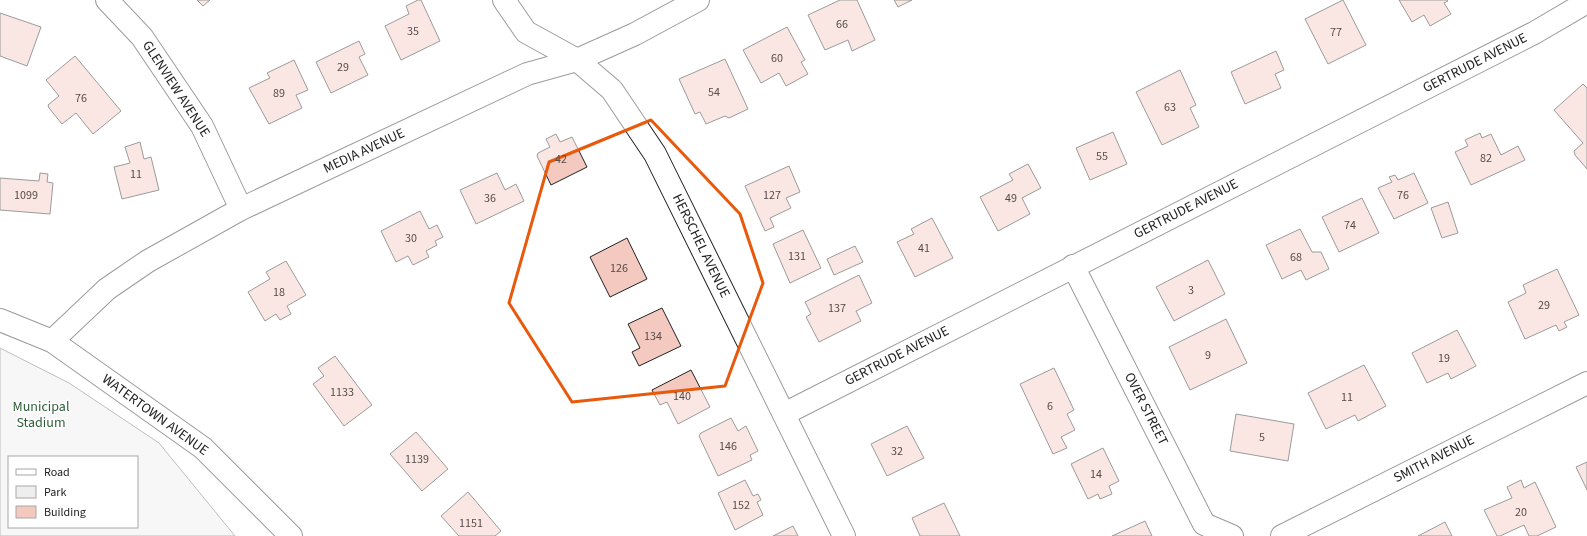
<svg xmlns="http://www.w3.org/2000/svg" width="1587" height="536" font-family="'Source Sans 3',sans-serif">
<rect width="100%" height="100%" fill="#fff"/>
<path fill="#eee" stroke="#6f6f6f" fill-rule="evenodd" d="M 0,348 L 69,383 L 159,443 L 235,536 L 0,536 ZM 9,457 L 137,457 L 137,527 L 9,527 Z"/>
<g fill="#f3c9c0" stroke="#222">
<path d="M 197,0 L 210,0 L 203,6 Z"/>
<path d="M 418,0 L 421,0 L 440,41 L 401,60 L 385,26 L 409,14 L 406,6 Z"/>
<path d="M 840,0 L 857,0 L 875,40 L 852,51 L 848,40 L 825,50 L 808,15 Z"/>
<path d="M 894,0 L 912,0 L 898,7 Z"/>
<path d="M 1343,0 L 1366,45 L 1328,64 L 1305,19 Z"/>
<path d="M 1399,0 L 1447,0 L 1448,1 L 1444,3 L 1451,14 L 1430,26 L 1424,15 L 1412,22 Z"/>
<path d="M 0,13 L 41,27 L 27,66 L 0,56 Z"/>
<path d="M 787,27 L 805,60 L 801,62 L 808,74 L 786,86 L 779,73 L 761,83 L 743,50 Z"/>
<path d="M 359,41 L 365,54 L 359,57 L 368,75 L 331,93 L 316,62 Z"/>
<path d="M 1276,51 L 1284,70 L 1275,74 L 1281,88 L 1245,104 L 1231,72 Z"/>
<path d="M 75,56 L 121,111 L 93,134 L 76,113 L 62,124 L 49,108 L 48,105 L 59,96 L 46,80 Z"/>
<path d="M 725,59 L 748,109 L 729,118 L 725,116 L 706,124 L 700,112 L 695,114 L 679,79 Z"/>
<path d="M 294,60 L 308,90 L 296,95 L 302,108 L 269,124 L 249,88 L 270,78 L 267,73 Z"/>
<path d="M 1180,70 L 1196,105 L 1190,108 L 1199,127 L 1162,145 L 1136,92 Z"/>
<path d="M 1583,84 L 1587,88 L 1587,169 L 1575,155 L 1574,151 L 1583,143 L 1554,110 Z"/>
<path d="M 1113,132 L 1127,164 L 1090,180 L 1076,148 Z"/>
<path d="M 1480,133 L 1482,138 L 1491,134 L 1501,155 L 1518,146 L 1525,160 L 1471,185 L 1455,152 L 1468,146 L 1465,140 Z"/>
<path d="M 556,134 L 560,142 L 572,137 L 587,167 L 551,185 L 537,156 L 538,153 L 550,147 L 546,139 Z"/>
<path d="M 140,142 L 144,159 L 151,157 L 159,190 L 122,199 L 114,167 L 130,163 L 125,147 Z"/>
<path d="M 1028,164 L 1041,188 L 1022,198 L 1030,214 L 998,231 L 980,197 L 1013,180 L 1009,174 Z"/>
<path d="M 789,166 L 800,192 L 786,198 L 791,208 L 770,218 L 774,227 L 765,231 L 745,186 Z"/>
<path d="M 40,173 L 48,174 L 47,182 L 53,183 L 50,214 L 0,210 L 0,178 L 39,181 Z"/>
<path d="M 497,173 L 505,190 L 516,184 L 524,201 L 476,224 L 460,190 Z"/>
<path d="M 1414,173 L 1428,203 L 1394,219 L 1378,188 L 1392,182 L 1389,177 L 1395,175 L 1398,180 Z"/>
<path d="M 1362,198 L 1379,233 L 1339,252 L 1322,217 Z"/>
<path d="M 1448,202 L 1458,233 L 1442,238 L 1431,208 Z"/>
<path d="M 420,211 L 429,229 L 437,225 L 443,237 L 435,241 L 437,245 L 426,251 L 429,257 L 413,265 L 408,256 L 396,262 L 381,231 Z"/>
<path d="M 932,218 L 953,258 L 915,277 L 897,242 L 914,234 L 911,229 Z"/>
<path d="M 1300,229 L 1312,252 L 1321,252 L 1329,269 L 1306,280 L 1301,270 L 1282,279 L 1266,245 Z"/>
<path d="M 803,230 L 821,268 L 790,283 L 773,244 Z"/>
<path d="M 627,238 L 647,279 L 610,297 L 590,257 Z"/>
<path d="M 855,246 L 863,262 L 834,275 L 827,259 Z"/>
<path d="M 1208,260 L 1225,294 L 1174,321 L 1156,287 Z"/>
<path d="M 286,261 L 306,295 L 287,306 L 291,314 L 280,320 L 276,314 L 265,321 L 248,292 L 270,279 L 266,272 Z"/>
<path d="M 1557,269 L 1579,315 L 1564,322 L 1567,327 L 1559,331 L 1556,325 L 1525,339 L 1508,302 L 1526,293 L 1523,285 Z"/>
<path d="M 859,275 L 872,303 L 856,311 L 861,321 L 819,342 L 806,317 L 811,314 L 805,302 Z"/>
<path d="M 662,308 L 681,346 L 639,366 L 632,352 L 640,348 L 628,324 Z"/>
<path d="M 1226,319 L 1247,363 L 1190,390 L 1169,347 Z"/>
<path d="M 1457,330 L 1476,366 L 1451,379 L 1448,373 L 1427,383 L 1412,353 Z"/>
<path d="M 335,356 L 372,405 L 344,426 L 313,384 L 324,376 L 318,368 Z"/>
<path d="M 1364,365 L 1386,406 L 1358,421 L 1355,415 L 1326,429 L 1308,393 Z"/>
<path d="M 1054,368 L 1074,410 L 1067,414 L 1075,430 L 1061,437 L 1067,448 L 1053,454 L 1020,384 Z"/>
<path d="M 691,370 L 710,407 L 678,424 L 667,402 L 660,405 L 652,390 Z"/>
<path d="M 1236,414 L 1294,424 L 1288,461 L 1230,451 Z"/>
<path d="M 731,418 L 738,431 L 746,426 L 758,451 L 750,455 L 752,460 L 718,476 L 699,436 L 701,433 Z"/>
<path d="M 907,426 L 924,458 L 887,476 L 871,444 Z"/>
<path d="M 416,432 L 448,469 L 422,491 L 390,454 Z"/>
<path d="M 1103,448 L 1119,481 L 1109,486 L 1112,494 L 1100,499 L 1098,494 L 1088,499 L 1071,464 Z"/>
<path d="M 1587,462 L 1587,490 L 1576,467 Z"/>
<path d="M 745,480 L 753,496 L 758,494 L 761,500 L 757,502 L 763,515 L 735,530 L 718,493 Z"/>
<path d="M 1521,480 L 1524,488 L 1535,482 L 1556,527 L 1537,536 L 1529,536 L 1524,525 L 1500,536 L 1497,536 L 1484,510 L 1512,498 L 1507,487 Z"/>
<path d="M 468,492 L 501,531 L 495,536 L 459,536 L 441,516 Z"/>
<path d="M 944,503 L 960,536 L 920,536 L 912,518 Z"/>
<path d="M 1145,521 L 1152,536 L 1112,536 Z"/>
<path d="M 1445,522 L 1452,536 L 1418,536 Z"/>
<path d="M 793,526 L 798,536 L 773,536 Z"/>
</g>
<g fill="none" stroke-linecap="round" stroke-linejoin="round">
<defs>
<g id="minor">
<path d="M 107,0 L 142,37 L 202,126 L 241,209"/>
<path d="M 504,0 L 526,32 L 577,60 L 612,90 L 655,154 L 844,536"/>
<path d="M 1073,266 L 1204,524 L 1232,536"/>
<path d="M 52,341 L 107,289 L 148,261 L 241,209 L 527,74 L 577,60 L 635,34 L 698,0"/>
<path d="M 784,414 L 1534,33 L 1587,2"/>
<path d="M 1282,536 L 1587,383"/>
</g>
<path id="major" d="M 0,320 L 52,341 L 203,448 L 291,536"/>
</defs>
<use href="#minor" stroke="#222" stroke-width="24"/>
<use href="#major" stroke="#222" stroke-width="24"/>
<use href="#minor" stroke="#fff" stroke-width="22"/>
<use href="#major" stroke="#fff" stroke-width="22"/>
</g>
<path d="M0 0H1587V536H0ZM 651,120 L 740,214 L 763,283 L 725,386 L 572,402 L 509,303 L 549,162 Z" fill="#fff" fill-opacity=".55" fill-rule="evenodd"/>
<path fill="none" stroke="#e8590c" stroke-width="3" stroke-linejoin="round" d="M 651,120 L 740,214 L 763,283 L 725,386 L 572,402 L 509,303 L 549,162 Z"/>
<g text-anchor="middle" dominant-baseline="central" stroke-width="3" stroke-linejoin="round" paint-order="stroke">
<g font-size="12" fill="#564c4a">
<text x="842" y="24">66</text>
<text x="413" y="31">35</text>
<text x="1336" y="32">77</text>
<text x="777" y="58">60</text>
<text x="343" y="67">29</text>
<text x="714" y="92">54</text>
<text x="279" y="93">89</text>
<text x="81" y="98">76</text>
<text x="1170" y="107">63</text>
<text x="1102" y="156">55</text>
<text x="1486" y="158">82</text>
<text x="561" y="159">42</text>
<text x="136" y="174">11</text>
<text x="26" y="195">1099</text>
<text x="772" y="195">127</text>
<text x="1403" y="195">76</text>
<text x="490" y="198">36</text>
<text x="1011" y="198">49</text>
<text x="1350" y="225">74</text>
<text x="411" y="238">30</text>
<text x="924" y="248">41</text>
<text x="797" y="256">131</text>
<text x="1296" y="257">68</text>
<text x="619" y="268">126</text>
<text x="1191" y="290">3</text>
<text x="279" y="292">18</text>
<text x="1544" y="305">29</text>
<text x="837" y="308">137</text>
<text x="653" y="336">134</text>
<text x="1208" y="355">9</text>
<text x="1444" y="358">19</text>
<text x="342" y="392">1133</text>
<text x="682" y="396">140</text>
<text x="1347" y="397">11</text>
<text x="1050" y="406">6</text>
<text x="1262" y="437">5</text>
<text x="728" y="446">146</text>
<text x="897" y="451">32</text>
<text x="417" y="459">1139</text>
<text x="1096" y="474">14</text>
<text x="741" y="505">152</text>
<text x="1521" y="512">20</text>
<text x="471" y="523">1151</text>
</g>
<g font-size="14" fill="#222" stroke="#fff">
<text transform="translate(1475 63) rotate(-27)">GERTRUDE AVENUE</text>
<text transform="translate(176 89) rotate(57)">GLENVIEW AVENUE</text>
<text transform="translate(364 151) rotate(-25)">MEDIA AVENUE</text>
<text transform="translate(1186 209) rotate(-27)">GERTRUDE AVENUE</text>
<text transform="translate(701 246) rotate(64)">HERSCHEL AVENUE</text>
<text transform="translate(897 356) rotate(-27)">GERTRUDE AVENUE</text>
<text transform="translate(1146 409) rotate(63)">OVER STREET</text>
<text transform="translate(155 415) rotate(36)">WATERTOWN AVENUE</text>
<text transform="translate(1434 459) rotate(-27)">SMITH AVENUE</text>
</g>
<g font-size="14" fill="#2f5e38" stroke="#fff">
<text x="41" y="407">Municipal<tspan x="41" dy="16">Stadium</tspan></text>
</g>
</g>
<rect x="8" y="456" width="130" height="72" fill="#ffffff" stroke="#a7a7a7"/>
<rect x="16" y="469" width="20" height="6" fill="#ffffff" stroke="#a7a7a7"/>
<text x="44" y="476" font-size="12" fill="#222222">Road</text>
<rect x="16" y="486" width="20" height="12" fill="#eeeeee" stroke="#a7a7a7"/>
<text x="44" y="496" font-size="12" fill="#222222">Park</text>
<rect x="16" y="506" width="20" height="12" fill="#f3c9c0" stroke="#a7a7a7"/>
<text x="44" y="516" font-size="12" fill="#222222">Building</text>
</svg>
